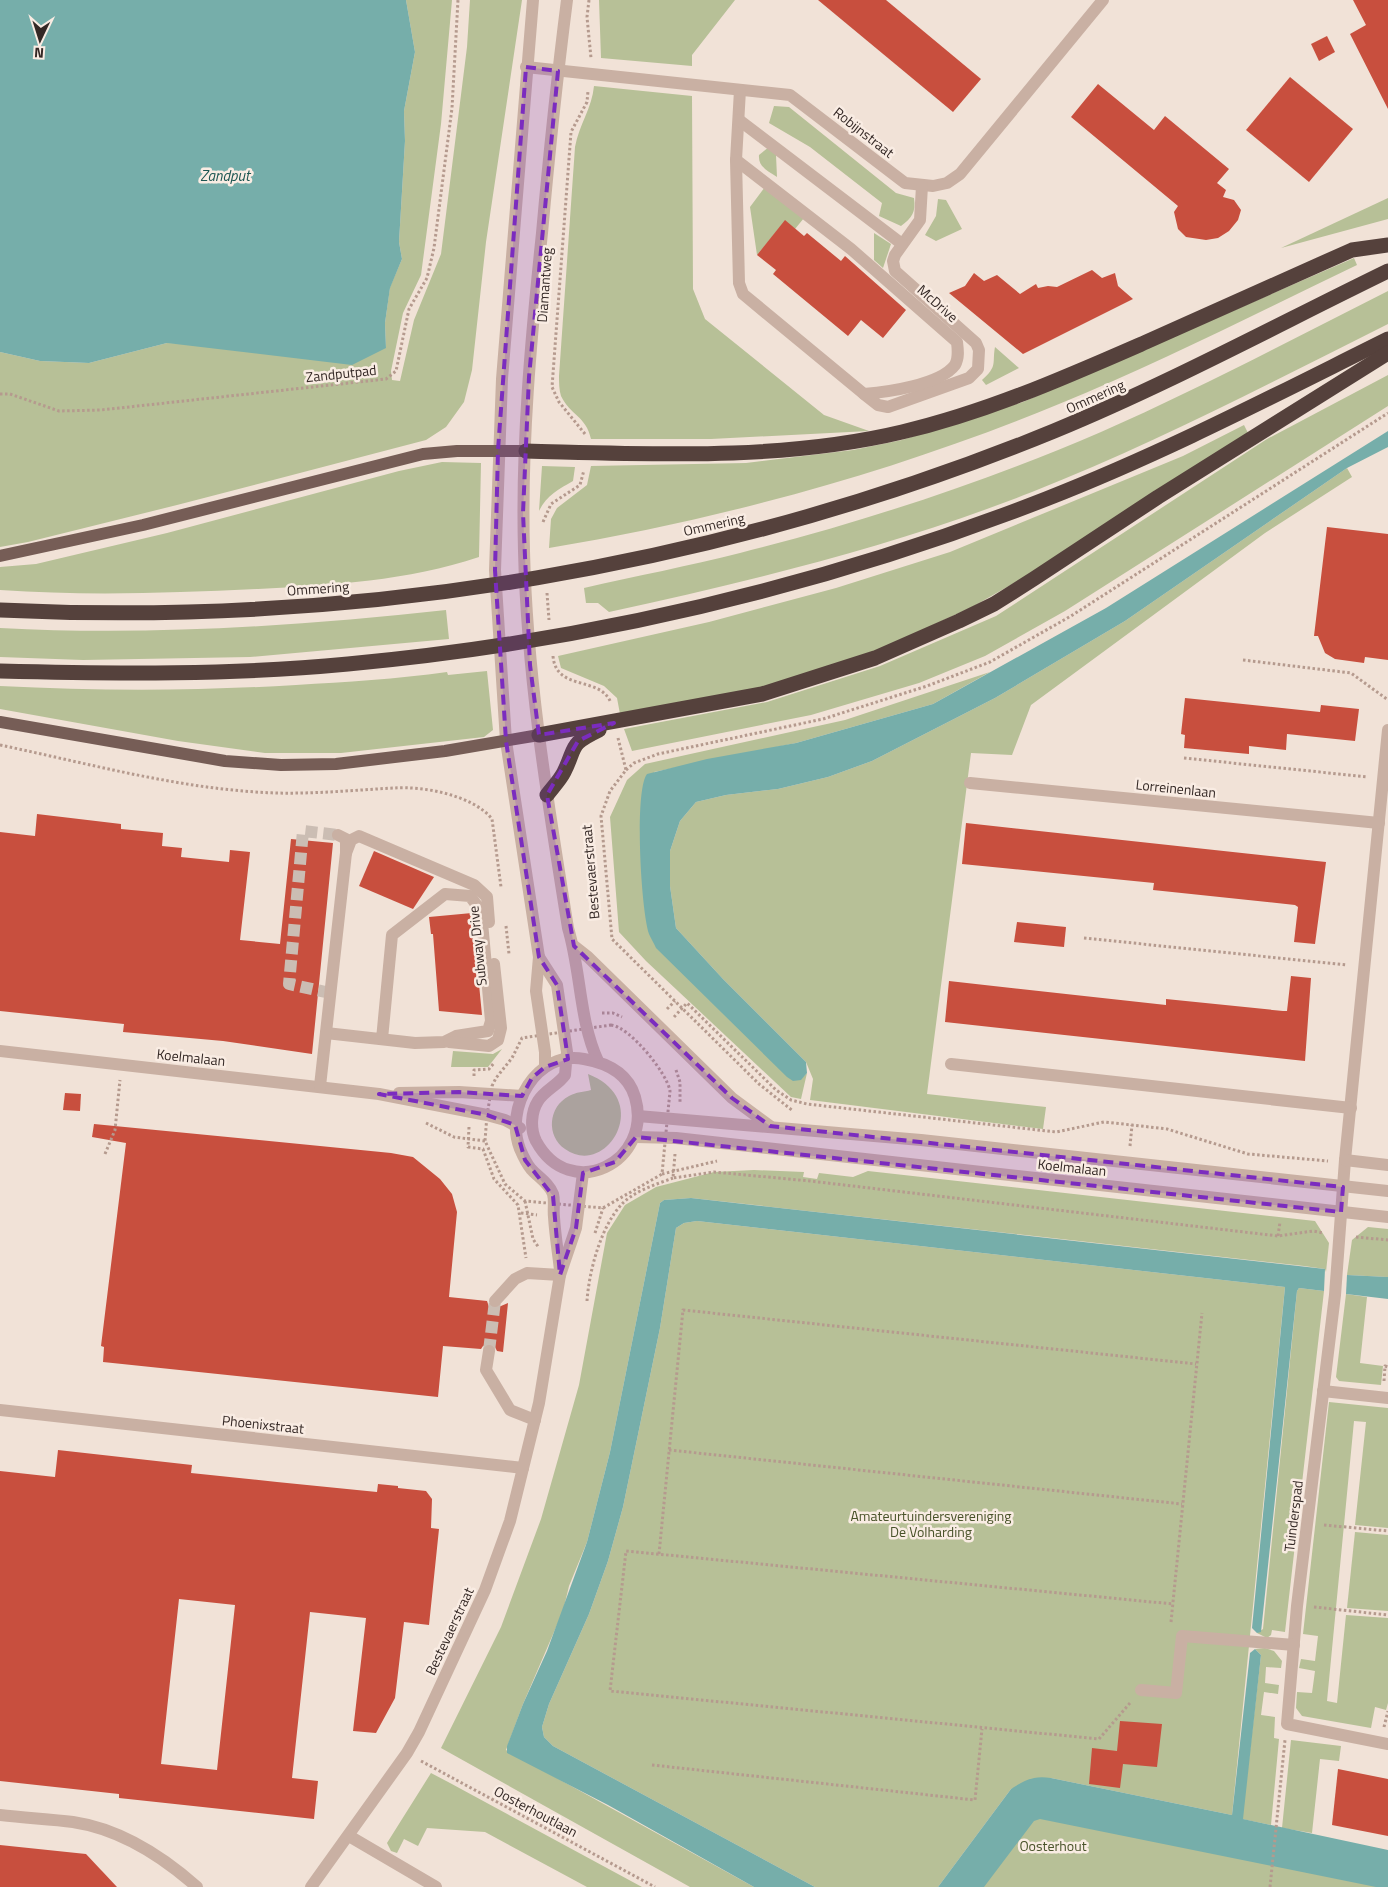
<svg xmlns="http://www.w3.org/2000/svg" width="1388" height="1887" font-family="'Titillium Web',sans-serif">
<rect width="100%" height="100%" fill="#f1e2d7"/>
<g fill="#b7c097">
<path d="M 406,0 L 452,0 L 441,124 L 421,275 L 403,313 L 391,371 L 392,380 L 400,381 L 414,320 L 441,254 L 467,47 L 470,0 L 522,0 L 486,242 L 472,370 L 464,402 L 446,427 L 426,440 L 177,505 L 28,542 L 0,547 L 0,352 L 40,361 L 89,363 L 167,343 L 386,348 L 385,323 L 390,287 L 402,259 L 399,242 L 405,141 L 404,111 L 415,52 Z"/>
<path d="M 735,0 L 692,55 L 692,66 L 601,58 L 599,0 Z"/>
<path d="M 594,86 L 692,96 L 693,289 L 705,319 L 824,415 L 869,431 L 711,439 L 591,439 C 586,416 570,415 561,396 C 559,390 559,382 559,376 L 575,147 C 579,125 592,108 594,86 Z"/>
<path d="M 774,106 L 789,107 L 896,193 L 914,198 C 916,212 912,218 901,226 L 879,216 L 882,203 L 810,147 L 769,123 Z"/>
<path d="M 769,147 L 776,155 L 777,177 C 768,171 758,167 759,155 Z"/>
<path d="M 765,187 L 804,218 L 795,229 L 785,221 L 757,255 L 750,207 Z"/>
<path d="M 1388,198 L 1388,219 L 1281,248 Z"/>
<path d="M 938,199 L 946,200 L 962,229 L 936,241 L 925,235 L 936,216 Z"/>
<path d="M 874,233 L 891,244 L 883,268 L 874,260 Z"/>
<path d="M 1354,258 L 1357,265 C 1259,312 1161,362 1059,404 C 896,471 724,519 549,548 L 551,519 L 557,508 L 587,485 L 591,466 L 746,463 L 853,450 L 902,440 L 1023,402 Z"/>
<path d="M 1388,291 L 1388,324 C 1270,383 1154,444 1032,492 C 895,546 751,581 609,612 L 598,603 L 586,603 L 584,588 C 636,576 689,566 740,553 C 863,522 985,482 1101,432 C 1199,389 1293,339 1388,291 Z"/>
<path d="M 995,347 L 1019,368 L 986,385 L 982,380 C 998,366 992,363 995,347 Z"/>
<path d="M 1388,375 L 1388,406 L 1065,611 L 985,656 L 919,683 L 811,715 L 632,751 L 624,729 L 767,702 L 880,666 L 996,616 L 1267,439 Z"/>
<path d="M 1244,425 L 1248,433 L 1021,579 L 972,607 L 881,649 L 785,683 L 620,714 L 617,698 L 604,686 L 561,668 L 558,656 L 709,622 L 836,588 L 950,552 L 1183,456 Z"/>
<path d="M 442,462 L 481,463 L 479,557 C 408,581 332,585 258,589 C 172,593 86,596 0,590 L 0,567 L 36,564 L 167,533 L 399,471 Z"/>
<path d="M 542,466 L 575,467 L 573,481 C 559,489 546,496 539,511 Z"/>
<path d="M 1347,468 L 1352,477 L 1265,533 L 1031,705 L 1012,755 L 971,753 L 927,1094 L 1046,1107 L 1043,1129 L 810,1100 L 813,1079 L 806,1062 L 723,979 L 676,928 L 670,886 L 670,851 L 680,821 L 696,802 L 726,795 L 778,789 L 828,777 L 872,761 L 995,698 L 1125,621 Z"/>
<path d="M 446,610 L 449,639 L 250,657 L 83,660 L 0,657 L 0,628 C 149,636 298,626 446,610 Z"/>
<path d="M 487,671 L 493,730 L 484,737 L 341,753 L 265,753 L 178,741 L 0,709 L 0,686 C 99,691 197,691 296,685 C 346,682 397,679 447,672 L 448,675 Z"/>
<path d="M 990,672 L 933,704 L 796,743 L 654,772 L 649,933 L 800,1080 L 807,1073 L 801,1099 L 791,1097 L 646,961 L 619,932 L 610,817 L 627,780 L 645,764 L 845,720 Z"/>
<path d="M 502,1049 L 488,1067 L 451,1067 L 453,1051 L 493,1054 Z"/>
<path d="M 588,1074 C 655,1100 606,1179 565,1149 C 546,1136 548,1107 569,1096 C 576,1092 584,1092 591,1090 Z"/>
<path d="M 754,1170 L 804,1172 L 803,1177 L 817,1179 L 819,1173 L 853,1177 L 868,1171 L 1315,1221 L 1329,1243 L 1326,1272 L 1325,1269 L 1304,1266 L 691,1198 L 664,1200 L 660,1203 L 610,1452 L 587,1542 L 569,1586 L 563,1611 L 523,1704 L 506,1750 L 754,1887 L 690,1887 L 441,1748 L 501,1627 L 541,1519 L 579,1385 L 607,1233 L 625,1205 L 656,1187 L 714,1172 Z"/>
<path d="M 697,1221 L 1285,1287 L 1232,1815 L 1051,1778 L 1011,1789 L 938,1887 L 815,1887 L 553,1746 L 544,1737 L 542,1727 L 549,1704 L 589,1614 L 608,1561 L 623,1507 L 660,1328 L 676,1228 L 684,1223 Z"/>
<path d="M 1368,1227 L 1388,1229 L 1388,1277 L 1347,1275 L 1352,1240 Z"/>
<path d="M 1299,1288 L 1324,1291 L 1285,1632 L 1272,1630 L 1271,1635 L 1267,1638 L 1257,1633 L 1263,1629 L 1297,1291 Z"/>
<path d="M 1346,1294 L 1367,1297 L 1360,1363 L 1383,1366 L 1381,1385 L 1339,1381 L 1336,1377 Z"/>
<path d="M 1329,1402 L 1388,1408 L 1388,1528 L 1355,1525 L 1366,1422 L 1354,1421 L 1327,1701 L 1337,1703 L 1346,1615 L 1388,1618 L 1388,1703 L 1386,1710 L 1375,1707 L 1371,1728 L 1302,1716 L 1296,1708 L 1297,1692 L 1312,1693 L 1315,1671 L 1299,1668 L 1301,1659 L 1315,1661 L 1318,1636 L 1303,1634 Z"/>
<path d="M 1355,1532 L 1388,1535 L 1388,1611 L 1347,1608 Z"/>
<path d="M 1265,1648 L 1274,1651 L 1282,1661 L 1281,1668 L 1266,1667 L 1265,1683 L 1279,1685 L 1278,1694 L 1264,1692 L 1261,1715 L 1275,1717 L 1274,1738 L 1279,1739 L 1271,1825 L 1242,1819 L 1261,1655 L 1255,1649 Z"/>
<path d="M 1291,1740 L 1341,1746 L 1339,1761 L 1320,1759 L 1312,1833 L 1282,1828 Z"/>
<path d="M 431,1773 L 450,1783 L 642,1887 L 587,1887 L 485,1832 L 427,1828 L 418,1846 L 404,1839 L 397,1853 L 391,1851 L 387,1843 Z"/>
<path d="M 1037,1798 L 1388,1887 L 967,1887 Z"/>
</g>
<g fill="#76aeaa">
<path d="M 0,0 L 406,0 L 415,52 L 404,111 L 405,141 L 399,242 L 402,259 L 390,288 L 385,323 L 386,348 L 352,365 L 167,343 L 89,363 L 40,361 L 0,352 Z"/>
<path d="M 1388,431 L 1388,447 L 1347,468 L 1125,621 L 995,698 L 872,761 L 828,777 L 778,789 L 726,795 L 696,802 L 680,821 L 670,851 L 670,886 L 676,928 L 723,979 L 806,1062 L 807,1073 L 801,1080 L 793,1081 L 787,1077 L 656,948 C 654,943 651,939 649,934 C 641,911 634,791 647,774 L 707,759 L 796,743 L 933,704 L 1106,608 Z"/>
<path d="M 691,1198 L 1325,1269 L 1324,1291 L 1299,1288 L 1297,1291 L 1261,1632 L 1257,1633 L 1252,1628 L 1285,1287 L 697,1221 L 684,1223 L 676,1228 L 660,1328 L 623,1507 L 608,1561 L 589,1614 L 549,1704 L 542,1727 L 544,1737 L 553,1746 L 815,1887 L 754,1887 L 608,1805 L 507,1753 L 507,1746 L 523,1704 L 547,1651 L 587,1542 L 610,1452 L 660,1203 L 664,1200 Z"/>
<path d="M 1347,1275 L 1388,1277 L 1388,1299 L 1346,1294 Z"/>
<path d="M 1255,1649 L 1261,1655 L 1243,1819 L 1388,1850 L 1388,1887 L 1376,1887 L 1040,1819 L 1034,1821 L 984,1887 L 938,1887 L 1011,1789 C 1025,1780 1034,1775 1051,1778 L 1232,1815 L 1250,1653 Z"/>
</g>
<g fill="#c84f3e" fill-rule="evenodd">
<path d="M 818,0 L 886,0 L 981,79 L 953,112 Z"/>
<path d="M 1353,0 L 1388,0 L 1388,109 L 1350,34 L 1366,25 Z"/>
<path d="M 1327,36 L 1335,52 L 1319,61 L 1311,44 Z"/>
<path d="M 1290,77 L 1353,129 L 1309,182 L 1246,130 Z"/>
<path d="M 1098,84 L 1154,130 L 1165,116 L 1229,169 L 1217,183 L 1226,190 L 1223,197 L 1234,200 L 1241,210 L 1238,220 L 1229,231 L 1218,238 L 1206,240 L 1186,237 L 1178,229 L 1174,212 L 1178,206 L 1071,117 Z"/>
<path d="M 785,220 L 804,236 L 807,233 L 841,261 L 845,256 L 906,310 L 883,338 L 861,320 L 848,336 L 773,274 L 776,270 L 757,255 Z"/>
<path d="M 1092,270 L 1102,278 L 1115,273 L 1118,286 L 1133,299 L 1023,354 L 949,293 L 965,286 L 974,273 L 984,281 L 997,275 L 1020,294 L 1036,284 L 1038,288 L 1048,286 L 1057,287 Z"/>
<path d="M 1327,527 L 1388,534 L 1388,660 L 1365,657 L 1364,663 L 1335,659 L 1325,653 L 1318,636 L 1314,636 Z"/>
<path d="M 1185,698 L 1320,712 L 1321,705 L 1359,709 L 1355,741 L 1287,734 L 1286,750 L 1249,746 L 1249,754 L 1184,748 L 1185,735 L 1181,734 Z"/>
<path d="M 37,814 L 121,824 L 121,829 L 163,833 L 162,846 L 182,848 L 181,857 L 229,862 L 230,850 L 250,852 L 240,940 L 280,944 L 291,839 L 333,843 L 312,1054 L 223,1041 L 123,1032 L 124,1024 L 0,1011 L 0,832 L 35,836 Z"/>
<path d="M 966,823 L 1326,862 L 1315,944 L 1294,942 L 1298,907 L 1295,905 L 1153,890 L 1154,883 L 962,864 Z"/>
<path d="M 374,851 L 434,877 L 413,909 L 359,886 Z"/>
<path d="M 472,913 L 482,1015 L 439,1011 L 433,934 L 431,934 L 429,917 Z"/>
<path d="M 1017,922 L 1066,927 L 1064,947 L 1014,942 Z"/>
<path d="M 1291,976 L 1311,978 L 1305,1061 L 945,1022 L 949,981 L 1166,1005 L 1166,999 L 1283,1011 L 1287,1011 Z"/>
<path d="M 65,1093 L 81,1094 L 80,1111 L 63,1110 Z"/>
<path d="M 94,1124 L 391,1153 L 413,1157 L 440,1179 L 452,1194 L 457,1212 L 449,1297 L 487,1301 L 489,1307 L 494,1309 L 508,1303 L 503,1352 L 497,1351 L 494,1345 L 490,1343 L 483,1346 L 481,1349 L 443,1346 L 438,1397 L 103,1362 L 104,1347 L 101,1346 L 126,1143 L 92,1137 Z"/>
<path d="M 58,1450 L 192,1465 L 191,1473 L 277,1482 L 377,1492 L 378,1484 L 398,1486 L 398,1488 L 426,1491 L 432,1499 L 431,1528 L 439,1529 L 429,1625 L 404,1622 L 395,1698 L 376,1733 L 353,1731 L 366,1618 L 310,1612 L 292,1778 L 318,1781 L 314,1819 L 119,1798 L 119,1794 L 0,1781 L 0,1471 L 55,1477 ZM 179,1599 L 235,1605 L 217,1770 L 161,1764 Z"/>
<path d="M 1120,1721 L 1162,1724 L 1157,1767 L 1123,1764 L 1120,1788 L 1089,1784 L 1092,1748 L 1117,1751 Z"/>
<path d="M 1338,1769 L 1388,1779 L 1388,1836 L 1332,1825 Z"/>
<path d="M 0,1845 L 86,1854 L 117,1887 L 0,1887 Z"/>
</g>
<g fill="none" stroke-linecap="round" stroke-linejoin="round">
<g stroke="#cbbdb3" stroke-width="12" stroke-dasharray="12 6" stroke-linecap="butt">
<path d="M 330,993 L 289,984 L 303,831 L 338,835"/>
<path d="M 489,1351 L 495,1301"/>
</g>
<g stroke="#b59a8e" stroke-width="3" stroke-dasharray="2.5 2.5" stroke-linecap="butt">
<path d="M 589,0 L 587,17 L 591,58"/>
<path d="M 0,394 L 10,394 L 59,411 L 101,410 L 386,379 L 396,371 L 409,309 L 427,278 L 434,248 L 452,108 L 458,0"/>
<path d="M 585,434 L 559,402 L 552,387 L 571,132 L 587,102 L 588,91"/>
<path d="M 543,522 L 551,504 L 580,485 L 584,470"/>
<path d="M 547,593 L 549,620"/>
<path d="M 553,656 C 556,692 600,675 611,703"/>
<path d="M 1243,660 L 1351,673 L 1388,700"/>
<path d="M 618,738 L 626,770 L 610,791 L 601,816 L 612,939 L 759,1084 L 793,1111"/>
<path d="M 0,745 C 91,764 183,790 276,793 C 316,794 355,790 394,788 C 423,786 473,795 492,819 L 501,887"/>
<path d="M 1184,758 L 1368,777"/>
<path d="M 626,770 L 634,763 L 658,754 L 823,719 L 927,686 L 990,662 L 1071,616 L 1388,413"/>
<path d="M 506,926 L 509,954"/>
<path d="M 1084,938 L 1347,965"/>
<path d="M 667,1009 L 675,1001"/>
<path d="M 602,1013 L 613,1013 L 622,1017"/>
<path d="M 674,1017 L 687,1003 L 776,1090 L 791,1100 L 807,1104 L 1056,1132 L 1104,1122 L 1132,1125 L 1167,1129 L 1248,1154 L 1328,1161"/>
<path d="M 611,1025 C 630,1027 667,1073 670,1091 L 662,1174 L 603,1208 L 525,1201 L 505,1184 L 485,1141 L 487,1115 L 492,1086 L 496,1078 L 512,1058 L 522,1038 Z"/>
<path d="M 676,1070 L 680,1082 L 680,1103"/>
<path d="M 474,1076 L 474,1070 L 489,1069 L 494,1063"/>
<path d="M 426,1123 L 454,1137 L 485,1141"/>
<path d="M 469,1127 L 468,1147 L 483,1149 L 494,1179 L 518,1205 L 526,1258"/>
<path d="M 1130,1146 L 1132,1125"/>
<path d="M 105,1154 L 115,1130 L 120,1080"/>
<path d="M 675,1154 L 673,1178 L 714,1172 L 810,1181 L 1278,1236 L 1313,1231 L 1323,1233"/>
<path d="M 662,1174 L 717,1161"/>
<path d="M 525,1201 L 533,1239 L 539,1248"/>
<path d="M 521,1213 L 537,1215"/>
<path d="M 595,1233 L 603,1208"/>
<path d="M 1278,1236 L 1280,1222"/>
<path d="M 1356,1237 L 1388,1240"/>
<path d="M 587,1301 C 589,1271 601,1226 622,1204 C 634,1191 657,1184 673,1178"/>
<path d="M 1384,1381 L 1385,1366 L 1388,1367"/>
<path d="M 669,1450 L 1182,1504"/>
<path d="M 1324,1525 L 1388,1531"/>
<path d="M 659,1554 L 683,1310 L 1196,1364"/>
<path d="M 1314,1607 L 1388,1615"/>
<path d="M 1171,1622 L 1202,1313"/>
<path d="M 1130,1703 L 1099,1739 L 610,1691 L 626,1551 L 1173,1604"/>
<path d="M 1384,1727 L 1388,1711"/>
<path d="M 421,1761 L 655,1887"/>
<path d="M 652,1765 L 975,1800 L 982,1729"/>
<path d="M 1270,1887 L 1285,1740"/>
</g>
<g stroke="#c9b0a3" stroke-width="12">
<path d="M 533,0 L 502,379 L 495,570 L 506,741 L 539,957 L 536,991 L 545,1052 L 545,1067"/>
<path d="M 567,0 C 557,78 549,155 542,233 C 531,338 521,445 524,551 C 527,678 548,803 568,928 C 581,971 579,1020 598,1061"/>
<path d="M 526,67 L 790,95 L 905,183 L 933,186 L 947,183 L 960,174 L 1103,0"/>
<path d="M 740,90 L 736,160 L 739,283 L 743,294 L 864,394 L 878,405 L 888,407 L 969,378 L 978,369 L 979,350 L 976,343 L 895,271 L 893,261 L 895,255 L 920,220 L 922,186"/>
<path d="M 739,120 L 902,244"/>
<path d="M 736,160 L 851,249 L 957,342 C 958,350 959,358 955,365 C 940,385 887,392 864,394"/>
<path d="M 1388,730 L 1345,1160 L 1335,1295 L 1297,1606 L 1287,1724 L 1388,1744"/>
<path d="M 970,783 L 1379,823"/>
<path d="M 346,853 L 351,840 L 359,836 L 474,885 L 487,897 L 489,922"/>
<path d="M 574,946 L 588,957 L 732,1098 L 770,1126"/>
<path d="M 539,957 L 557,985 L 567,1052 L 565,1075 C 558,1085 545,1090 538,1101 C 531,1112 530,1129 536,1141 C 570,1204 654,1162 635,1097 C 628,1073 607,1063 584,1059 C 536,1050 504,1108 520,1149 C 523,1156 526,1163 531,1169 C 538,1177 549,1183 553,1194 C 555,1201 553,1209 554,1217 C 555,1234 558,1252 560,1270"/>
<path d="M 326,1033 L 415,1043 L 444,1042 L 456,1036 L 488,1031 L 491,1021 L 481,911 L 470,896 L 445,894 L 392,935 L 382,1039"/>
<path d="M 449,1042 L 489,1046 L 498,1040 L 501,1028 L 494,964"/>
<path d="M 0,1051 L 379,1094 L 487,1115 L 505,1120 L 520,1128"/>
<path d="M 951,1064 L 1351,1108"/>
<path d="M 320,1086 L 346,853 L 346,839 L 338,835"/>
<path d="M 399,1093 L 459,1092 L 522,1096"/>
<path d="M 638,1116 L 921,1140 L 1388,1191"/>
<path d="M 636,1137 L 676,1138 L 1388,1217"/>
<path d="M 1345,1160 L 1388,1165"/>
<path d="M 495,1301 L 515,1279 L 527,1273 L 560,1275"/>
<path d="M 489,1351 L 486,1370 L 510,1410 L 535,1420"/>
<path d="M 1323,1391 L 1388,1398"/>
<path d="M 0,1410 L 523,1468"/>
<path d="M 1141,1690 L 1176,1693 L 1182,1636 L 1294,1645"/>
<path d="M 0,1815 C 24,1818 49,1819 73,1822 C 120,1829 162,1856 197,1887"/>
<path d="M 349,1836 L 436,1887"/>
<path d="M 311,1887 L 407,1753 L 419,1732 L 485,1590 L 510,1521 L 539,1403 L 560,1275 L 576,1228 L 583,1173"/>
</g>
<g stroke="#765d56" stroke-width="12">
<path d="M 0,556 L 143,525 L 423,454 L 457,451 L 526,451"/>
<path d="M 0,722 L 225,761 L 281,765 L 336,764 L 445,751 L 539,735"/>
</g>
<g stroke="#55413c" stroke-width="15">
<path d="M 526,451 C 650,454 780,461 902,432 C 987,412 1066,377 1146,342 C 1214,311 1283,281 1352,250 L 1388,245"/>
<path d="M 0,610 C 358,627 722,567 1054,431 C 1168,384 1277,325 1388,271"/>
<path d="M 0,671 C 116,674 233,675 348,664 C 587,642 823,586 1046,499 C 1164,453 1275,395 1388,339"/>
<path d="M 539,735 L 762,694 L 875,658 L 959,621 L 994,604 L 1035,578 L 1158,497 L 1388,353"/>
<path d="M 547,795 C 553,787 560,780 564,772 C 577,746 568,745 599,730"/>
</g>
</g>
<path fill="#7b2cbf" fill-opacity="0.2" stroke="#7b2cbf" stroke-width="4" stroke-dasharray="10 6" stroke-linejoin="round" d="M 526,67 L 558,71 L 529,377 L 523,513 L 530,665 L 539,735 L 614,723 L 578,741 L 547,795 L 574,946 L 732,1098 L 770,1126 L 1343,1187 L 1341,1212 L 636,1137 L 615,1162 L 583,1173 L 576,1228 L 560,1275 L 553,1196 L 525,1160 L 515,1125 L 487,1115 L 379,1094 L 459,1092 L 522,1096 L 532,1078 L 545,1067 L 568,1059 L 557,985 L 539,957 L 506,741 L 495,570 L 498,450 Z"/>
<g text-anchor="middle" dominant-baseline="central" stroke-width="5" stroke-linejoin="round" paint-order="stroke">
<g font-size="14" fill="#342825" stroke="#f9ece3">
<text transform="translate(864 132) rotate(38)">Robijnstraat</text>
<text transform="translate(544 285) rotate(-86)">Diamantweg</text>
<text transform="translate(938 303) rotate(41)">McDrive</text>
<text transform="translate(341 373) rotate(-6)">Zandputpad</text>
<text transform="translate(1095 396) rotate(-24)">Ommering</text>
<text transform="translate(714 524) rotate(-13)">Ommering</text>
<text transform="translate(318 588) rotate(-4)">Ommering</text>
<text transform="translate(1176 788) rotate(6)">Lorreinenlaan</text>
<text transform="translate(590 872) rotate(-95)">Bestevaerstraat</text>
<text transform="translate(477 946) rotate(-96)">Subway Drive</text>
<text transform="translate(191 1057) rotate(6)">Koelmalaan</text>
<text transform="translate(1072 1167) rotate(6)">Koelmalaan</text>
<text transform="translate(263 1424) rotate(6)">Phoenixstraat</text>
<text transform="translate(1293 1516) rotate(-83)">Tuinderspad</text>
<text transform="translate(449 1631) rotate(-65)">Bestevaerstraat</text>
<text transform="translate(536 1811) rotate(28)">Oosterhoutlaan</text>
</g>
<g font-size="14" fill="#485229" stroke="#f9ece3">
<text x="931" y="1515">Amateurtuindersvereniging<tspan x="931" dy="16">De Volharding</tspan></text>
<text x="1053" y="1845">Oosterhout</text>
</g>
<g font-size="15" font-style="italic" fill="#1b5652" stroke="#f9ece3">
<text x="225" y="175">Zandput</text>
</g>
</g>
<g transform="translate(40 40) rotate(184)" stroke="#f9ece3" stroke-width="4" paint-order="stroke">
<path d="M0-4L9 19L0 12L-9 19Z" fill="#342825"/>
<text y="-8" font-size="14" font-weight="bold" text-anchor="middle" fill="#342825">N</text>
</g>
</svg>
